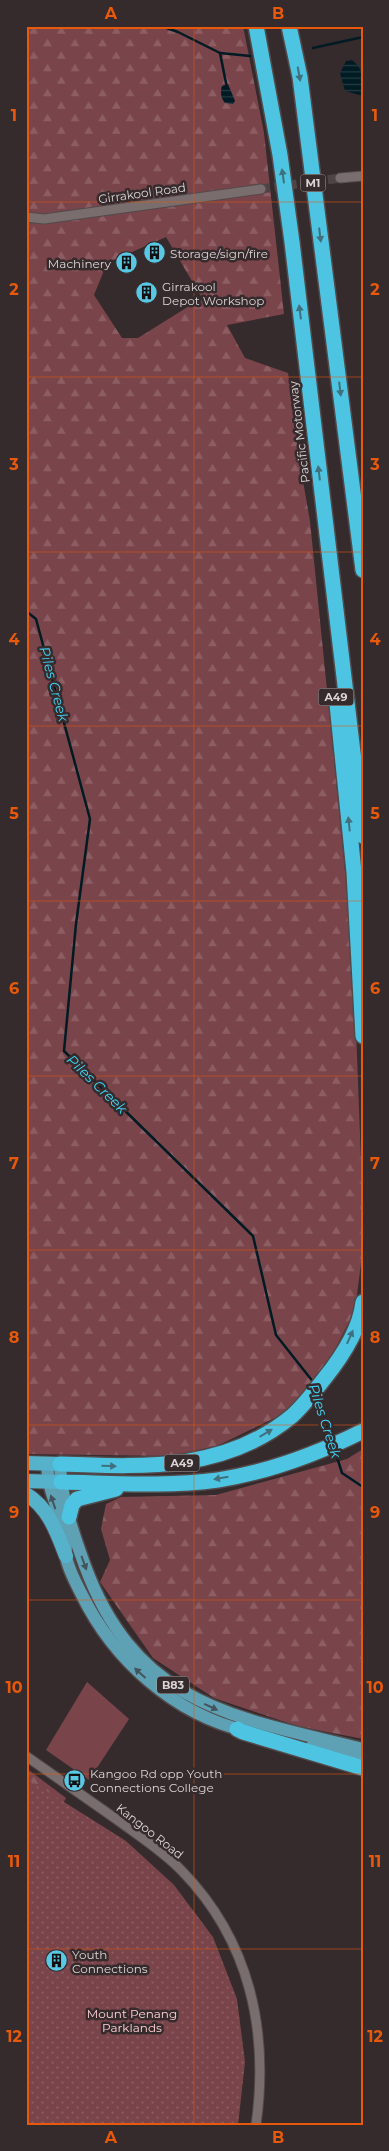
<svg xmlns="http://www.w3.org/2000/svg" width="389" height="2151" font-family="Montserrat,sans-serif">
<defs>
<pattern id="forest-firs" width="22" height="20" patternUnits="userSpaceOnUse" patternTransform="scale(1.25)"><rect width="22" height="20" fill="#7a444b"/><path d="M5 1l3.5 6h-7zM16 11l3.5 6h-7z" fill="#8c5e64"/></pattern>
<pattern id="park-dots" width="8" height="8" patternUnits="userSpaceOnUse" patternTransform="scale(1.25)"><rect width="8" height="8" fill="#7a444b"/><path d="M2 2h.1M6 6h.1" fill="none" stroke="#8c5e64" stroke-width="1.8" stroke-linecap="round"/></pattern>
<pattern id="water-rules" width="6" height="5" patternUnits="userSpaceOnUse" patternTransform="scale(1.25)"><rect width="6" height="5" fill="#001b23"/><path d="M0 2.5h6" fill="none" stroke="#253b42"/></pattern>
</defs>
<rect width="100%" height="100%" fill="#362b2c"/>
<path fill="#7a444b" d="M 87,1682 L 129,1719 L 89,1780 L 46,1750 Z"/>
<g fill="url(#forest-firs)" fill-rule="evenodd">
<path d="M 26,26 L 243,26 L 264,133 L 284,314 L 227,325 L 245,358 L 288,373 L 298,453 L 310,521 L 353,949 L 363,1215 L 363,1248 L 355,1310 L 326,1367 L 287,1412 L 217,1446 L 171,1456 L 26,1454 ZM 166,237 L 202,298 L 138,338 L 122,338 L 94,295 L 107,263 Z"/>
<path d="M 363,1449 L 363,1739 L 297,1726 L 214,1698 L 153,1658 L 100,1582 L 110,1560 L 101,1529 L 106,1504 L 121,1497 L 216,1495 L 347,1459 Z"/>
<path d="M 26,1768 L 66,1798 L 62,1805 L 26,1803 Z"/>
</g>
<path fill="url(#park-dots)" d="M 26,1778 L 126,1841 L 174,1885 L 213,1937 L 237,1999 L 245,2062 L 238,2125 L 26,2125 Z"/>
<g fill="url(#water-rules)">
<path d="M 352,60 C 365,70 363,81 363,96 L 345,91 L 340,73 L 346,61 Z"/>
<path d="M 228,84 L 235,101 L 233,104 L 225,103 C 221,99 220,91 222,86 Z"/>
</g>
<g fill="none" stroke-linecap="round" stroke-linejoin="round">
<g stroke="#001b23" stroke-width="2.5">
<path d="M 161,26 L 178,32 L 220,53 L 250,56"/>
<path d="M 313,48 L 363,37"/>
<path d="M 220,53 L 227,88"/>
<path d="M 26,611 L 36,619 L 90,819 L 76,924 L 64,1051 L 253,1236 L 276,1335 L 314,1383"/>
<path d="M 318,1396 L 332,1441"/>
<path d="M 335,1451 L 342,1473 L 363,1487"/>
</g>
<path stroke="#4f4445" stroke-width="9" stroke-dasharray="9 4.5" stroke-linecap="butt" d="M 261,189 L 340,178"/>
<defs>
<g id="minor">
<path d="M 340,178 L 363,176"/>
<path d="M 26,217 L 44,219 L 261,189"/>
<path d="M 26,1756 C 56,1777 86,1798 116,1819 C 139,1836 163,1851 182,1871 C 250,1941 269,2031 256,2125"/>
</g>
<g id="primary">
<path d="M 47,1464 C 48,1493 60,1510 65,1537 C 67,1543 65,1550 66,1556 C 68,1569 76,1583 82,1595 C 114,1660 174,1714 246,1731"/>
<path d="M 60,1464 C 61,1499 73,1533 85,1566 C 137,1706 234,1717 363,1749"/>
<path d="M 312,1746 L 363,1758"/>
</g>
<g id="trunk">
<path d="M 26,1463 L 60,1464"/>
<path d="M 26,1481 L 61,1482"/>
<path d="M 26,1494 C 49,1508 57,1533 66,1556"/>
</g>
<g id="motorway">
<path d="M 256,26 L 280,155 L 292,242 L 363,836"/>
<path d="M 289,26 L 300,77 L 363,570"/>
<path d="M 337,704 L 354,872 L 363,1036"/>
<path d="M 60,1464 C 142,1467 224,1472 292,1416 C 304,1405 314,1392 324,1379 C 341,1358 360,1329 363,1302"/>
<path d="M 61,1482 C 113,1483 166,1487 218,1480 C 269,1472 317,1454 363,1431"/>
<path d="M 69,1517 L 72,1505 L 77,1499 L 116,1489"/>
<path d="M 237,1729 L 243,1732 L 363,1768"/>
</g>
</defs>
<use href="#minor" stroke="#524a4b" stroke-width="11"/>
<use href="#primary" stroke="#524a4b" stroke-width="15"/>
<use href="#trunk" stroke="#524a4b" stroke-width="16"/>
<use href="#motorway" stroke="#524a4b" stroke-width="18"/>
<use href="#minor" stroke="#796d6e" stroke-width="9"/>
<use href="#primary" stroke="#5fa1b4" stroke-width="12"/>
<use href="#trunk" stroke="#56b2cb" stroke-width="14"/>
<use href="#motorway" stroke="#4dc4e2" stroke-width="15"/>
</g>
<defs><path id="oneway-solid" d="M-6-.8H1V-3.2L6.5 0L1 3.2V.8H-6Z" transform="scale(1.25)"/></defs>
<g fill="#40707e">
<use href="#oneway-solid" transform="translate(299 74) rotate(80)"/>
<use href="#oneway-solid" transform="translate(283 176) rotate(-98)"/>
<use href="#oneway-solid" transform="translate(320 235) rotate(83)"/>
<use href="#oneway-solid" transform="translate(300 312) rotate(-97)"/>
<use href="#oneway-solid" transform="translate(340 389) rotate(83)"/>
<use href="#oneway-solid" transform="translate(319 473) rotate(-97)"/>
<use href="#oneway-solid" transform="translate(349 824) rotate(-96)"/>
<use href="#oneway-solid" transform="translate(350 1337) rotate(-66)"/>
<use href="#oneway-solid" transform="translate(266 1433) rotate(-31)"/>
<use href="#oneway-solid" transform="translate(109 1466) rotate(1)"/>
<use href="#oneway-solid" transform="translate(221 1478) rotate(170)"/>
</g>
<g fill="#44545c">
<use href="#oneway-solid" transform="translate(53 1502) rotate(-109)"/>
<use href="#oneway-solid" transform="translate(84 1563) rotate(70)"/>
<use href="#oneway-solid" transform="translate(140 1673) rotate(-138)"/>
<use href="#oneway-solid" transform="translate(211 1707) rotate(25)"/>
</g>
<path fill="none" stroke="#e8590c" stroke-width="1" stroke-opacity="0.55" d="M 194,26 L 194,2125M 26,202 L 363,202M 26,377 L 363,377M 26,552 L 363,552M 26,726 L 363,726M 26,901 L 363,901M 26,1076 L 363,1076M 26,1250 L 363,1250M 26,1425 L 363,1425M 26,1600 L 363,1600M 26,1774 L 363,1774M 26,1949 L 363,1949"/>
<defs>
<symbol id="building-disc" viewBox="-11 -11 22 22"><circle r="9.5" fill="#59c8e5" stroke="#362b2c"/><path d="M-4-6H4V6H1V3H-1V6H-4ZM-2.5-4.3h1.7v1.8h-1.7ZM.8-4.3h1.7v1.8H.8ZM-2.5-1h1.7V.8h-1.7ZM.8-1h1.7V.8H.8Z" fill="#111"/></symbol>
<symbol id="bus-disc" viewBox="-11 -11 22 22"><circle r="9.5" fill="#59c8e5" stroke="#362b2c"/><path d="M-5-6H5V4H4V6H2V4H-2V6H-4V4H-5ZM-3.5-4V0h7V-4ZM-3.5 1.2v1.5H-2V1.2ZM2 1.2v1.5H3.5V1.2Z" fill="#111"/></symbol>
</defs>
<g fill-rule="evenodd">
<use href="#building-disc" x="142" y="240" width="25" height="25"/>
<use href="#building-disc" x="114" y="250" width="25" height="25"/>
<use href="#building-disc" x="134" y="280" width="25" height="25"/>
<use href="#bus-disc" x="62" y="1768" width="25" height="25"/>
<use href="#building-disc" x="44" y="1948" width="25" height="25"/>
</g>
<g text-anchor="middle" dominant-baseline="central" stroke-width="5" stroke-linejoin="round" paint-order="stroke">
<g fill="#362b2c" stroke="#aaa1a2" stroke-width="1">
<rect x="300.5" y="174.5" width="25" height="17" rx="4"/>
<rect x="318.5" y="688.5" width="35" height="17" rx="4"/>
<rect x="164.5" y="1454.5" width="35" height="17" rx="4"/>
<rect x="157" y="1676.5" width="32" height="17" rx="4"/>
</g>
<g font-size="11" font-weight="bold" fill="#dbd4d5">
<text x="313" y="183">M1</text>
<text x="336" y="697">A49</text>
<text x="182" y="1463">A49</text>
<text x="173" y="1685">B83</text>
</g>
<g font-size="12" fill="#dbd4d5" stroke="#362b2c">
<text transform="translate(142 193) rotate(-8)">Girrakool Road</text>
<text transform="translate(299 432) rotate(-97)">Pacific Motorway</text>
<text transform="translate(150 1831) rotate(38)">Kangoo Road</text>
</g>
<g font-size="12" fill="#dbd4d5" stroke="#362b2c" text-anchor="start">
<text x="170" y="253">Storage/sign/fire</text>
<text x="111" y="263" text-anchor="end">Machinery</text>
<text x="162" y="286">Girrakool<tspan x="162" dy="14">Depot Workshop</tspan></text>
<text x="90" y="1773">Kangoo Rd opp Youth<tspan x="90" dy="14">Connections College</tspan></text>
<text x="72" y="1954">Youth<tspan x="72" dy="14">Connections</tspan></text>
</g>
<g font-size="12" fill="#fed0d4" stroke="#362b2c">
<text x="132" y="2013">Mount Penang<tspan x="132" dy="14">Parklands</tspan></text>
</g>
<g font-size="14" font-style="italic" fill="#3fd6fa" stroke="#362b2c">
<text transform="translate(54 684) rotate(75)">Piles Creek</text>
<text transform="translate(97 1084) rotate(44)">Piles Creek</text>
<text transform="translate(325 1421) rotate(72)">Piles Creek</text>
</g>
</g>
<rect width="389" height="2151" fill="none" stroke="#362b2c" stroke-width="55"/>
<rect x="28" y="28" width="334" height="2096" fill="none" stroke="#e8590c" stroke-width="2"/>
<g font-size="16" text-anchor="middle" font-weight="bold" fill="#e8590c">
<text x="111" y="19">A</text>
<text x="278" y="19">B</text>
<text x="14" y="121">1</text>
<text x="375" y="121">1</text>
<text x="14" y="295">2</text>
<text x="375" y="295">2</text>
<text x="14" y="470">3</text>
<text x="375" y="470">3</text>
<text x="14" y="645">4</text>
<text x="375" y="645">4</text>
<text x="14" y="819">5</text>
<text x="375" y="819">5</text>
<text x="14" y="994">6</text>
<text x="375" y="994">6</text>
<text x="14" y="1169">7</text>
<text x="375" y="1169">7</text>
<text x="14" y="1343">8</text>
<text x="375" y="1343">8</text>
<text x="14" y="1518">9</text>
<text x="375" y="1518">9</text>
<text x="14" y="1693">10</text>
<text x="375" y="1693">10</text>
<text x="14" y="1867">11</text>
<text x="375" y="1867">11</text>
<text x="14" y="2042">12</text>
<text x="375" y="2042">12</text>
<text x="111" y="2143">A</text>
<text x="278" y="2143">B</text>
</g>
</svg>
